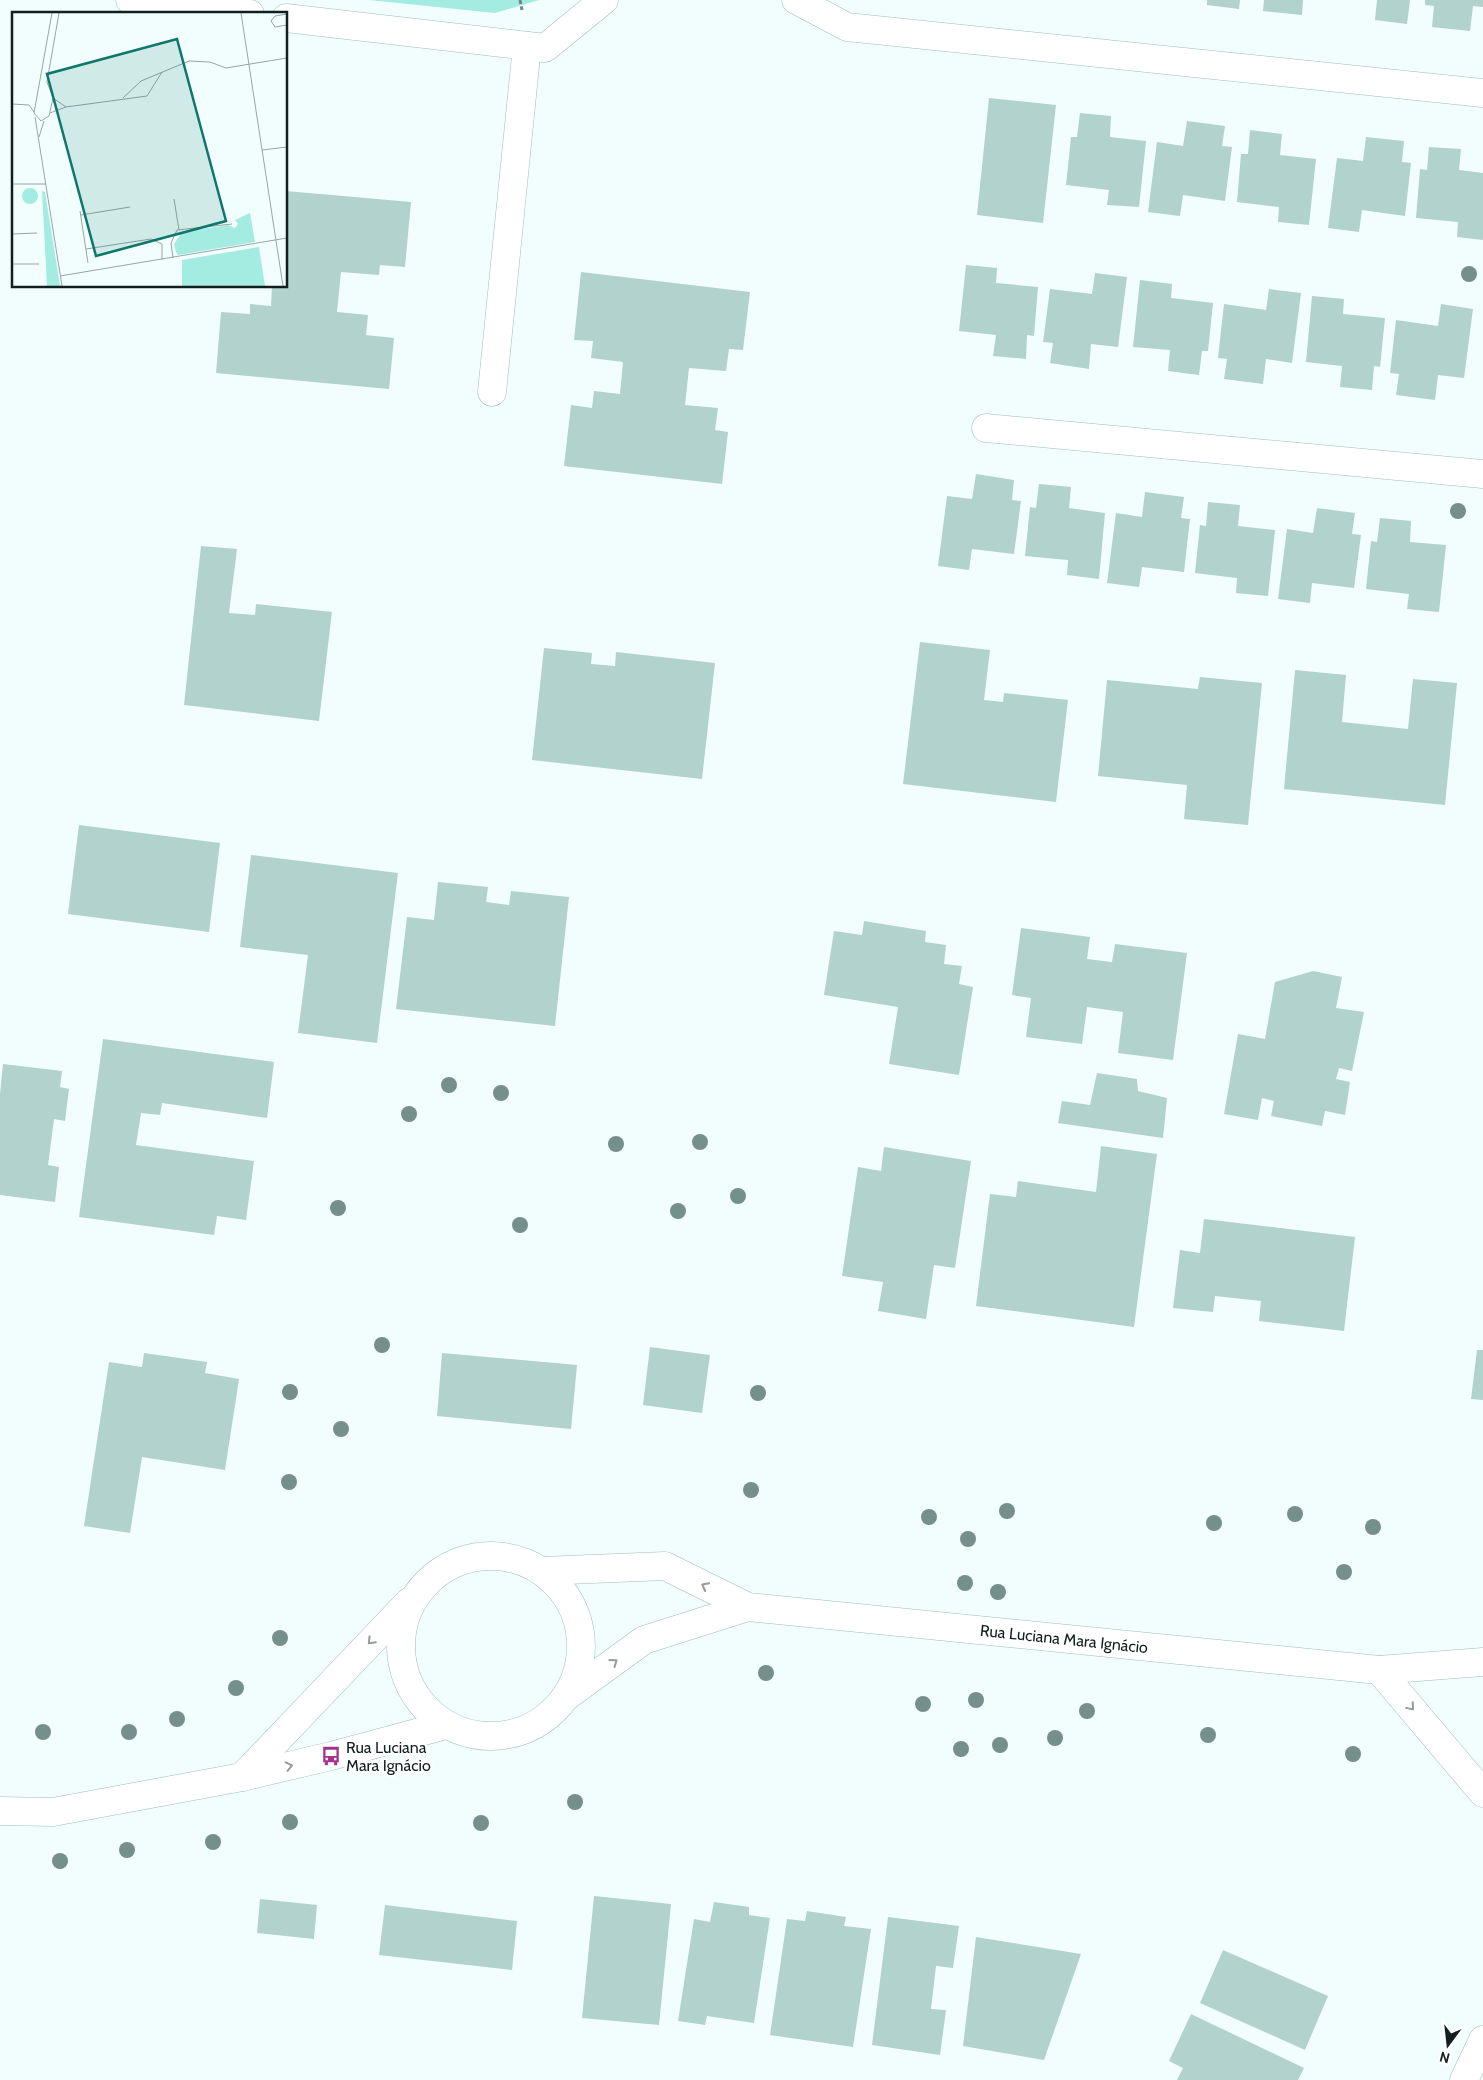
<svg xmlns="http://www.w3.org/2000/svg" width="1483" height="2080" font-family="Cabin,sans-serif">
<rect width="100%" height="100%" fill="#f1fefd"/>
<path fill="#a4ebe2" d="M 369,0 L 539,0 L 495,13 Z"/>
<g fill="#b2d2cd">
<path d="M 1207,0 L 1240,0 L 1239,9 L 1207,5 Z"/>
<path d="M 1264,0 L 1303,0 L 1302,15 L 1263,11 Z"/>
<path d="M 1377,0 L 1410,0 L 1407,24 L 1375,20 Z"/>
<path d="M 1425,0 L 1483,0 L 1483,7 L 1473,6 L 1470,31 L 1432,27 L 1434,6 L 1425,5 Z"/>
<path d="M 989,98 L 1056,105 L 1043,223 L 977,215 Z"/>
<path d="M 1080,113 L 1111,116 L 1110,137 L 1146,141 L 1139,207 L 1107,205 L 1109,190 L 1066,185 L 1071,137 L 1077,137 Z"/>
<path d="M 1187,121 L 1225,126 L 1222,146 L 1232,147 L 1225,201 L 1183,195 L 1180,216 L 1148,212 L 1157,142 L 1183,146 Z"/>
<path d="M 1250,130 L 1282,134 L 1280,155 L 1316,159 L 1309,225 L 1278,222 L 1279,207 L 1237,202 L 1241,154 L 1248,154 Z"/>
<path d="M 1366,137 L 1404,141 L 1402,162 L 1411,163 L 1405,216 L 1362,210 L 1359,232 L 1328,228 L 1337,158 L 1363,161 Z"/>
<path d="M 1429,147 L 1461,149 L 1459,170 L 1483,173 L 1483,240 L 1457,237 L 1458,222 L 1416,218 L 1420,169 L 1427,170 Z"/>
<path d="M 286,191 L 411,202 L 405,267 L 380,265 L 379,275 L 341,272 L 337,312 L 368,315 L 366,335 L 394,338 L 389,389 L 216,373 L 221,312 L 250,314 L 250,304 L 271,306 L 272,286 L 286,286 Z"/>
<path d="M 966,265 L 997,268 L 996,283 L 1038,287 L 1034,336 L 1027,335 L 1026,359 L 993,356 L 996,335 L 959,331 Z"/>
<path d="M 581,272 L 750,292 L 743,350 L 729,349 L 726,371 L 689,368 L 685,405 L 718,408 L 715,430 L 728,432 L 722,484 L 564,466 L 571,405 L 592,408 L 594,391 L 620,394 L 623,362 L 591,358 L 593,341 L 574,340 Z"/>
<path d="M 1095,273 L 1127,277 L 1118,347 L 1091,344 L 1089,369 L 1050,363 L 1053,343 L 1043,342 L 1050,289 L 1092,294 Z"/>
<path d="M 1140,280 L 1172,284 L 1171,298 L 1213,303 L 1208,351 L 1202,351 L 1199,375 L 1168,371 L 1170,350 L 1133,347 Z"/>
<path d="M 1269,289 L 1301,293 L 1292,363 L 1266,359 L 1263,384 L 1224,379 L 1227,359 L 1218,358 L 1224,304 L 1266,310 Z"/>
<path d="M 1312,296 L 1344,299 L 1343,314 L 1385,318 L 1380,367 L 1374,366 L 1372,390 L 1340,387 L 1342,366 L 1306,362 Z"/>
<path d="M 1441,304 L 1473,309 L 1464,378 L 1438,375 L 1435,400 L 1396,395 L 1399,374 L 1390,373 L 1396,320 L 1438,326 Z"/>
<path d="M 976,474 L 1014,480 L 1012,500 L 1021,501 L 1014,554 L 972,549 L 969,570 L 938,566 L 947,496 L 972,499 Z"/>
<path d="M 1039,484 L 1071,487 L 1069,508 L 1105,513 L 1099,579 L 1067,575 L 1068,560 L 1025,556 L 1030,507 L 1036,508 Z"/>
<path d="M 1145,492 L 1184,497 L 1181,518 L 1190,519 L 1184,572 L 1142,567 L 1139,587 L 1107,583 L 1116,513 L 1142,517 Z"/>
<path d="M 1208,502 L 1240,505 L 1238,526 L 1275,530 L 1268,596 L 1236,593 L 1237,578 L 1195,573 L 1200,525 L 1206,526 Z"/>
<path d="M 1317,508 L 1355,513 L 1352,534 L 1361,535 L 1354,588 L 1312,583 L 1310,603 L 1278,599 L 1287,529 L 1313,533 Z"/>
<path d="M 1380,518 L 1411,521 L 1410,542 L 1446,545 L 1439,612 L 1407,609 L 1409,594 L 1366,589 L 1371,541 L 1377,542 Z"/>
<path d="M 201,546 L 237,549 L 229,613 L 255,615 L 256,604 L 332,612 L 319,721 L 184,705 Z"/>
<path d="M 920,642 L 990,650 L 984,700 L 1003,702 L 1004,693 L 1068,700 L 1056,802 L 903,784 Z"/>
<path d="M 544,648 L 592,653 L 591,664 L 615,666 L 616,652 L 715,663 L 702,779 L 532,760 Z"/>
<path d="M 1295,670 L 1346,675 L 1342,722 L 1408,729 L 1413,679 L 1457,683 L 1445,805 L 1284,789 Z"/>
<path d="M 1200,677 L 1262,683 L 1248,825 L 1184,819 L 1187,785 L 1098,776 L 1107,680 L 1198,689 Z"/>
<path d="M 79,825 L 220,843 L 209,932 L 68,914 Z"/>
<path d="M 251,855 L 398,873 L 377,1043 L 298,1033 L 308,955 L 240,947 Z"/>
<path d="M 438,882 L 488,887 L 486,902 L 509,905 L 511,891 L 569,897 L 555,1026 L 396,1009 L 407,917 L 434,920 Z"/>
<path d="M 864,921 L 926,931 L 925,942 L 946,945 L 944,964 L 962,966 L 959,984 L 973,987 L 959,1075 L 889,1064 L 898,1007 L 824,995 L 834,931 L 862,935 Z"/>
<path d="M 1021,928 L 1090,937 L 1087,959 L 1112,962 L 1115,944 L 1187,953 L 1173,1060 L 1118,1053 L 1123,1012 L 1087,1007 L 1082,1044 L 1026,1037 L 1031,998 L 1012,995 Z"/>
<path d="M 1313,971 L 1342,977 L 1336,1008 L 1364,1012 L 1352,1071 L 1339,1068 L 1336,1079 L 1350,1082 L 1345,1115 L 1325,1111 L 1322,1126 L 1271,1116 L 1274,1101 L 1262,1098 L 1258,1120 L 1224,1114 L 1238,1034 L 1265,1039 L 1275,982 Z"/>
<path d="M 103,1039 L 274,1062 L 267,1118 L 162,1103 L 160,1115 L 141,1113 L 136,1145 L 254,1161 L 246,1220 L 217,1216 L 214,1235 L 79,1217 Z"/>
<path d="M 3,1064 L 62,1071 L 60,1087 L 69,1089 L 65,1121 L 54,1119 L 48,1165 L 59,1167 L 55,1202 L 0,1195 L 0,1094 Z"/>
<path d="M 1097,1073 L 1137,1079 L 1138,1091 L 1167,1098 L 1163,1138 L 1058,1123 L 1062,1101 L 1090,1105 Z"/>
<path d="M 1101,1146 L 1157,1154 L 1134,1327 L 976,1306 L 990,1194 L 1016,1197 L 1018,1181 L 1096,1192 Z"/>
<path d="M 884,1147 L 971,1161 L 955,1268 L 934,1265 L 926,1319 L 878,1311 L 883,1282 L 842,1276 L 858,1167 L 881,1171 Z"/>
<path d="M 1204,1219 L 1355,1237 L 1344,1331 L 1259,1321 L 1261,1301 L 1215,1296 L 1213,1312 L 1173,1308 L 1180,1250 L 1200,1253 Z"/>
<path d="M 650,1347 L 710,1355 L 702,1413 L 643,1405 Z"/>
<path d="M 1477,1350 L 1483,1350 L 1483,1400 L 1471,1399 Z"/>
<path d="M 144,1353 L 207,1362 L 205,1373 L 239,1379 L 225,1470 L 142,1457 L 130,1533 L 84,1526 L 109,1362 L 142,1367 Z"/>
<path d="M 442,1353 L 577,1365 L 571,1429 L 437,1416 Z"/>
<path d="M 594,1896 L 671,1904 L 659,2025 L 582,2018 Z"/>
<path d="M 260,1899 L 317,1905 L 314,1939 L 257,1933 Z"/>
<path d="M 714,1902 L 749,1907 L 749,1915 L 770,1918 L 754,2023 L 707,2016 L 705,2025 L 678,2021 L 694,1919 L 710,1922 Z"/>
<path d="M 385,1905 L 517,1921 L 512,1970 L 379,1955 Z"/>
<path d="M 807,1911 L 846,1917 L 844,1926 L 871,1929 L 853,2047 L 770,2035 L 787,1919 L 805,1921 Z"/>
<path d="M 888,1917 L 959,1926 L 953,1968 L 936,1966 L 931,2009 L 946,2010 L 940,2055 L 872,2045 Z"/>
<path d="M 976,1937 L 1081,1954 L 1044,2060 L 963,2046 Z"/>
<path d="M 1223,1950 L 1328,1996 L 1305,2050 L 1200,2003 Z"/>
<path d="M 1191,2014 L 1304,2068 L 1298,2080 L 1177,2080 L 1183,2068 L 1169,2061 Z"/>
</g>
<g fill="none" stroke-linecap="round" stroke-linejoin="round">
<defs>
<g id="minor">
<path d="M 130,0 L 250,14"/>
<path d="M 796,0 L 847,27 L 1483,93"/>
<path d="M 286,18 L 545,48 L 604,0"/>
<path d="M 492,392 L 527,46"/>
<path d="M 986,428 L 1483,474"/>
<circle cx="491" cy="1646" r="90"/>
<path d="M 542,1571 L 665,1566 L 748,1607 L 1379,1670 L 1483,1662"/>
<path d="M 1379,1670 L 1483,1793"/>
<path d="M 567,1696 L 644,1640 L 748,1607"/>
<path d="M 242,1777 L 409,1602"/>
<path d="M 0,1811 L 53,1812 L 242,1777 L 331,1756 L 446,1725"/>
<path d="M 1464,2080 L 1483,2040"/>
</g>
</defs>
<use href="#minor" stroke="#9fbeba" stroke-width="29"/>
<path stroke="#788483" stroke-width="3" stroke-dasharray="4 2.5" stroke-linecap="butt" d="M 520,0 L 522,10"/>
<use href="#minor" stroke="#fff" stroke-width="28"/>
</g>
<g fill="#758f8d">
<circle cx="1469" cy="274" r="8"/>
<circle cx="1458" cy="511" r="8"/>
<circle cx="449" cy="1085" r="8"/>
<circle cx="501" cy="1093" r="8"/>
<circle cx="409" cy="1114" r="8"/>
<circle cx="700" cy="1142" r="8"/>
<circle cx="616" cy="1144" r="8"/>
<circle cx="738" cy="1196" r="8"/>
<circle cx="338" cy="1208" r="8"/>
<circle cx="678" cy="1211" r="8"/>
<circle cx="520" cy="1225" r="8"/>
<circle cx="382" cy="1345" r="8"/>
<circle cx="290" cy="1392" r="8"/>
<circle cx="758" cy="1393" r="8"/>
<circle cx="341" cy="1429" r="8"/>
<circle cx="289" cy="1482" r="8"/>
<circle cx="751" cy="1490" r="8"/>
<circle cx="1007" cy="1511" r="8"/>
<circle cx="1295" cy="1514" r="8"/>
<circle cx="929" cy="1517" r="8"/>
<circle cx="1214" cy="1523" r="8"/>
<circle cx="1373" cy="1527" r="8"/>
<circle cx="968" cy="1539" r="8"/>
<circle cx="1344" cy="1572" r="8"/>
<circle cx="965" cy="1583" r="8"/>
<circle cx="998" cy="1592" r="8"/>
<circle cx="280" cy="1638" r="8"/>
<circle cx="766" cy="1673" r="8"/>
<circle cx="236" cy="1688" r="8"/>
<circle cx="976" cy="1700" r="8"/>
<circle cx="923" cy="1704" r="8"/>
<circle cx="1087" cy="1711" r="8"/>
<circle cx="177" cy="1719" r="8"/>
<circle cx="43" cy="1732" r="8"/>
<circle cx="129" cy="1732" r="8"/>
<circle cx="1208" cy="1735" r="8"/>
<circle cx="1055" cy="1738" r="8"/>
<circle cx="1000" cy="1745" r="8"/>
<circle cx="961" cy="1749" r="8"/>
<circle cx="1353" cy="1754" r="8"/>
<circle cx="575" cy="1802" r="8"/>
<circle cx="290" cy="1822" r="8"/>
<circle cx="481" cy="1823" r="8"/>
<circle cx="213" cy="1842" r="8"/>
<circle cx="127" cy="1850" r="8"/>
<circle cx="60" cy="1861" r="8"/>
</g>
<defs><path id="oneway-chevron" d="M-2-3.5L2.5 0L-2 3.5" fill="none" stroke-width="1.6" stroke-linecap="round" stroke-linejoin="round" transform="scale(1.25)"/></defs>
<g stroke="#959a9a">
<use href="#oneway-chevron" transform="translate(705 1586) rotate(-153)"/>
<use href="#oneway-chevron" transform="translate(371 1641) rotate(134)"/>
<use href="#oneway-chevron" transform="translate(614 1662) rotate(-36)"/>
<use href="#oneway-chevron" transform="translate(1411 1707) rotate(50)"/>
<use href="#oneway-chevron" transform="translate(289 1766) rotate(-13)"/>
</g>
<defs>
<symbol id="bus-bare" viewBox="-9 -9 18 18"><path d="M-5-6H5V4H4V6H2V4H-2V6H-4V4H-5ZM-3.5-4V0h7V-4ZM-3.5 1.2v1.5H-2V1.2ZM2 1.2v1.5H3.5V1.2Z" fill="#a5348f" stroke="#fff" stroke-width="2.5" paint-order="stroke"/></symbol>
</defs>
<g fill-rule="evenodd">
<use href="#bus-bare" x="317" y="1742" width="28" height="28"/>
</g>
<g text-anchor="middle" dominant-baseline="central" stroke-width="5" stroke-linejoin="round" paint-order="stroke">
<g font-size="16" fill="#131f1e" stroke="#fff">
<text transform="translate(1064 1639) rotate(6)">Rua Luciana Mara Ignácio</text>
</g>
<g font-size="16" fill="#131f1e" stroke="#fff" text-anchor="start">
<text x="346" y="1747">Rua Luciana<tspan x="346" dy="18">Mara Ignácio</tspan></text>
</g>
</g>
<g transform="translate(12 12)">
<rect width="275" height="275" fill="#f1fefd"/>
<path d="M10 184a8 8 0 1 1 16 0a8 8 0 1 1-16 0ZM 30,179 L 33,180 L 48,274 L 35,274 ZM 238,201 L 243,230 L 166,243 L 164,240 L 162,232 L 170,220 L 216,213 L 223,216 L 226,212 L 223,208 ZM 247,235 L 253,274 L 170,274 L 170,248 Z" fill="#a4ebe2"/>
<path fill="none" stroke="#98a5a4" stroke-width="1" d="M 40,1 L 22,101 L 29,109 L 37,104 L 41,86 L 35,70 L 47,1M 229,1 L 271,274M 275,2 L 263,4 L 259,9 L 263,15 L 275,13M 41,86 L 54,95M 111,86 L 129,69 L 177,49 L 198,50 L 214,56 L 275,46M 0,92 L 17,93 L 22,100M 38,101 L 54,95 L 135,84 L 150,60M 23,105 L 50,274M 27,125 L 32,109M 250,138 L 275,135M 0,172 L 34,172M 162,187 L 167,218M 68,199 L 76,251M 69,203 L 118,195M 0,222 L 25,221M 74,237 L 139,227 L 150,232 L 150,248M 161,246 L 159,231 L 165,218 L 220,212M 0,252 L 27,252M 0,257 L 0,274M 48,264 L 275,226"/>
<path fill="#0f766e" fill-opacity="0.15" stroke="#0f766e" stroke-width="2.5" d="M 165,27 L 214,209 L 84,244 L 35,62 Z"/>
<rect width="275" height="275" fill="none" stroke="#131f1e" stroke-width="2.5"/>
</g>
<g transform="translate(1448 2045) rotate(195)" stroke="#ffffff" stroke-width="4" paint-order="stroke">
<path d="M0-4L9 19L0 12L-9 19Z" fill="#131f1e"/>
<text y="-8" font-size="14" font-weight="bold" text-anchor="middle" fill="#131f1e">N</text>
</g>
</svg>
